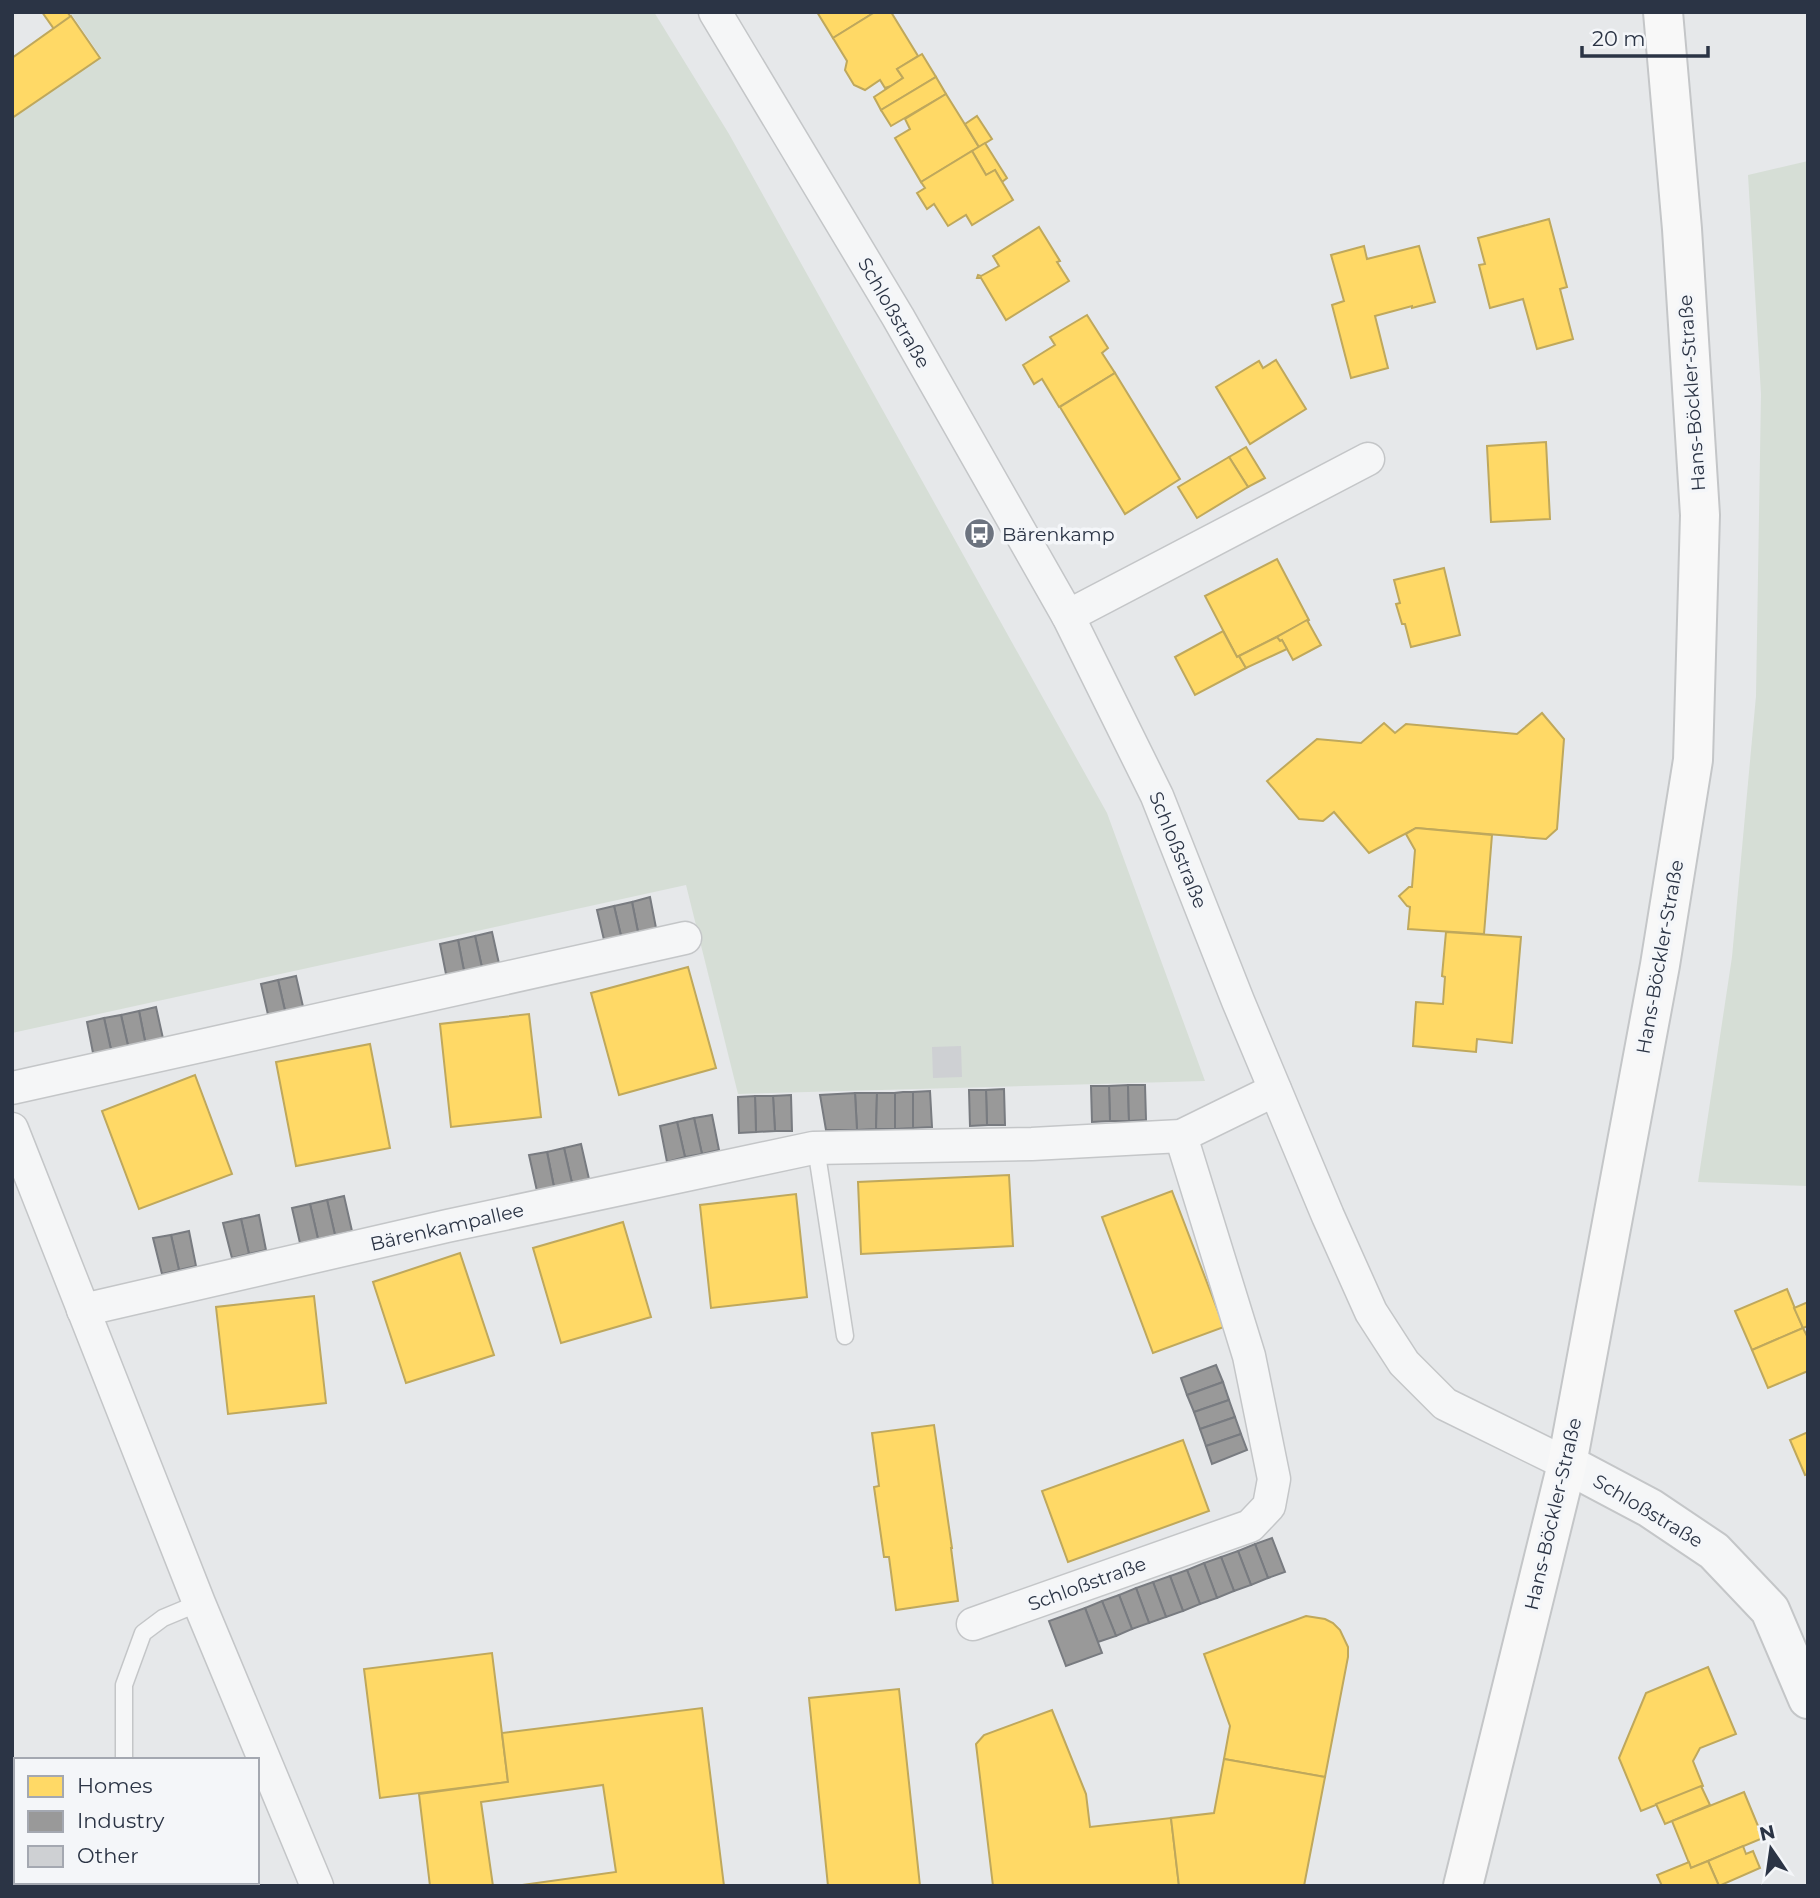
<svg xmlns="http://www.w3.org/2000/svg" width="1820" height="1898" font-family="Montserrat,sans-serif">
<rect width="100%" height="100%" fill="#e6e8ea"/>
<g fill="#d6ded6">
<path d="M 70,12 L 654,12 L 729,134 L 1107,813 L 1205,1081 L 738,1094 L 686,885 L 12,1033 L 12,119 L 101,57 Z"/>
<path d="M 1808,161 L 1808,1186 L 1698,1182 L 1732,957 L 1756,696 L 1761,394 L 1748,175 Z"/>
</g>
<g fill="#ffd966" stroke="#bfa85c" stroke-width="2">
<path d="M 42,12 L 67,12 L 71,17 L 54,29 Z"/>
<path d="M 817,12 L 875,12 L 833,38 Z"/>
<path d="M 875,12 L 891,12 L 918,56 L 897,69 L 903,78 L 891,86 L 885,88 L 880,80 L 865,90 L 854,85 L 845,70 L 847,61 L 833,38 Z"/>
<path d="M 71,16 L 100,58 L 12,118 L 12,58 Z"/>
<path d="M 922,54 L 936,77 L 881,110 L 874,97 L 903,78 L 897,69 Z"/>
<path d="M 936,77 L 946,94 L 891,126 L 881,110 Z"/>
<path d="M 946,94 L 979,147 L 921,182 L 895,138 L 910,129 L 905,119 Z"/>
<path d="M 977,116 L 992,139 L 979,147 L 965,124 Z"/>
<path d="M 985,143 L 1007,178 L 1002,182 L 995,170 L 986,175 L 972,151 Z"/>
<path d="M 972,151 L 986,175 L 995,170 L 1013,200 L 972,225 L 966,215 L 948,226 L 934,204 L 927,209 L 917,193 L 925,188 L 921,182 Z"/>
<path d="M 1549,219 L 1567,287 L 1560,289 L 1573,339 L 1537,349 L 1523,299 L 1490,308 L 1479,265 L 1485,264 L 1478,238 Z"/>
<path d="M 1039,227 L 1060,261 L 1057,262 L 1069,281 L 1006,320 L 981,278 L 977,278 L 978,275 L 981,276 L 999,266 L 993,256 Z"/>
<path d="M 1364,246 L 1367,259 L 1419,246 L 1435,302 L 1412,308 L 1412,306 L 1375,316 L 1388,368 L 1351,378 L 1332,305 L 1344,301 L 1331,255 Z"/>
<path d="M 1087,315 L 1108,348 L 1102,353 L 1115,373 L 1059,407 L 1042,379 L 1034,384 L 1023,365 L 1055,345 L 1050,337 Z"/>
<path d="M 1276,360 L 1306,409 L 1250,444 L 1216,387 L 1259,361 L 1263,368 Z"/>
<path d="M 1115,373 L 1180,479 L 1125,514 L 1060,407 Z"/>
<path d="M 1546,442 L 1550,519 L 1491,522 L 1487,446 Z"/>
<path d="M 1246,447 L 1265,478 L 1248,487 L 1229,457 Z"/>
<path d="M 1229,457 L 1248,487 L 1197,518 L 1178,487 Z"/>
<path d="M 1277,559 L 1309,620 L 1237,657 L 1205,596 Z"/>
<path d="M 1444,568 L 1460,635 L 1411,647 L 1405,624 L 1402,624 L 1396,604 L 1400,603 L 1394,580 Z"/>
<path d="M 1307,620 L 1321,645 L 1293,660 L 1282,640 L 1280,641 L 1277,637 Z"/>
<path d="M 1223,631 L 1237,657 L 1239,656 L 1246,668 L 1195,695 L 1175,657 Z"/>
<path d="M 1277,637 L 1280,641 L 1282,640 L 1287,649 L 1246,668 L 1239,656 Z"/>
<path d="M 1542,713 L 1564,739 L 1557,829 L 1546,839 L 1416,828 L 1369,853 L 1334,812 L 1323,821 L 1299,819 L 1267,781 L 1317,739 L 1361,743 L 1384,723 L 1395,733 L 1406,724 L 1517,734 Z"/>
<path d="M 1416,828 L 1492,835 L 1484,934 L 1408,929 L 1410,907 L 1407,906 L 1399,896 L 1409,887 L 1412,887 L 1415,850 L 1406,834 Z"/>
<path d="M 1446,932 L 1521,937 L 1512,1043 L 1477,1039 L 1476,1052 L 1413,1046 L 1416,1002 L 1443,1004 L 1445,977 L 1442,976 Z"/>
<path d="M 688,967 L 716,1068 L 619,1095 L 591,993 Z"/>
<path d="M 529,1014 L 541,1117 L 451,1127 L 440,1024 Z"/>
<path d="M 370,1044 L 390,1148 L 296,1166 L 276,1062 Z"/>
<path d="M 195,1075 L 232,1174 L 139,1209 L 102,1111 Z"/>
<path d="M 1009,1175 L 1013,1246 L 861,1254 L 858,1182 Z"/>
<path d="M 1172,1191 L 1224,1327 L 1153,1353 L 1102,1217 Z"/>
<path d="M 796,1194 L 807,1297 L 711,1308 L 700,1205 Z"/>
<path d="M 623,1222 L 651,1317 L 561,1343 L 533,1248 Z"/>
<path d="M 460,1253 L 494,1355 L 406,1383 L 373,1282 Z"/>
<path d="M 1787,1289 L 1803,1328 L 1752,1350 L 1735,1311 Z"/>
<path d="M 314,1296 L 326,1403 L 228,1414 L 216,1307 Z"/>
<path d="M 1808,1302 L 1808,1326 L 1803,1328 L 1794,1308 Z"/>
<path d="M 1803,1328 L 1808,1338 L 1808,1371 L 1768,1388 L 1752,1350 Z"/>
<path d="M 934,1425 L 952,1548 L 951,1548 L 958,1601 L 896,1610 L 889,1557 L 884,1557 L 874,1487 L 879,1486 L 872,1433 Z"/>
<path d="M 1808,1432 L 1808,1474 L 1805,1475 L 1790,1440 Z"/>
<path d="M 1183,1440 L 1209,1511 L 1068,1562 L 1042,1491 Z"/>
<path d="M 1306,1616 L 1325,1619 L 1333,1623 L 1340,1630 L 1348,1647 L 1348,1657 L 1325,1777 L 1224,1759 L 1230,1726 L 1204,1654 Z"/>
<path d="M 492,1653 L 508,1782 L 380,1798 L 364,1669 Z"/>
<path d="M 1708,1667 L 1736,1734 L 1700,1748 L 1693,1761 L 1703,1786 L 1641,1811 L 1619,1758 L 1646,1693 Z"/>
<path d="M 899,1689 L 920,1886 L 828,1886 L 809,1698 Z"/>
<path d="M 702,1708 L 724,1886 L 515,1886 L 616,1872 L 603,1785 L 481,1802 L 493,1886 L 430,1886 L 419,1794 L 508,1782 L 502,1733 Z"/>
<path d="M 1052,1710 L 1086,1794 L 1090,1827 L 1171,1818 L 1179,1886 L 993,1886 L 976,1744 L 984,1735 Z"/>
<path d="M 1224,1759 L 1325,1777 L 1304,1886 L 1179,1886 L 1171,1818 L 1214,1813 Z"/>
<path d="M 1701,1786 L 1710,1805 L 1665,1824 L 1656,1804 Z"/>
<path d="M 1744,1792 L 1763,1838 L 1691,1868 L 1672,1821 Z"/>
<path d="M 1743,1846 L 1746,1854 L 1753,1851 L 1760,1868 L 1719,1886 L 1708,1861 Z"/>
<path d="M 1708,1861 L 1719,1886 L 1662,1886 L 1657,1875 L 1689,1862 L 1691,1868 Z"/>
</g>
<g fill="#999" stroke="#787b80" stroke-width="2">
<path d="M 650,897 L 657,933 L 639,937 L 632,902 Z"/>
<path d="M 632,902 L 639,937 L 622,940 L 614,906 Z"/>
<path d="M 614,906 L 622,940 L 605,944 L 597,910 Z"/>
<path d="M 492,932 L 500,968 L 483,972 L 475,936 Z"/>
<path d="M 475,936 L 483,972 L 465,976 L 458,940 Z"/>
<path d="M 458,940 L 465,976 L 447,979 L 440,944 Z"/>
<path d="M 296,976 L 304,1011 L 286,1015 L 278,980 Z"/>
<path d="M 278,980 L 286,1015 L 269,1019 L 261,984 Z"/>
<path d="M 156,1007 L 164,1043 L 146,1046 L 139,1011 Z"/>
<path d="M 139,1011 L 146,1046 L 129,1050 L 121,1015 Z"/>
<path d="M 121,1015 L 129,1050 L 112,1054 L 104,1018 Z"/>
<path d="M 104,1018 L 112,1054 L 94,1058 L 87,1022 Z"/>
<path d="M 1128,1085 L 1129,1121 L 1110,1121 L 1109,1086 Z"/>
<path d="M 1128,1085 L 1145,1085 L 1146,1120 L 1129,1121 Z"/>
<path d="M 1091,1086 L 1109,1086 L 1110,1121 L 1092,1122 Z"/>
<path d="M 1004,1089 L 1005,1125 L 987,1125 L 986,1090 Z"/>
<path d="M 969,1090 L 986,1090 L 987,1125 L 970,1126 Z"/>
<path d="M 930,1091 L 932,1127 L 913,1128 L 913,1092 Z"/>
<path d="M 903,1092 L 913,1092 L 913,1128 L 895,1129 L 895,1093 Z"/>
<path d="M 855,1093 L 877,1093 L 876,1129 L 857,1130 Z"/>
<path d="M 855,1093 L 857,1130 L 826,1130 L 820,1095 Z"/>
<path d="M 877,1093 L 895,1093 L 895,1129 L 876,1129 Z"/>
<path d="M 791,1095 L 792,1131 L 775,1131 L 773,1096 Z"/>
<path d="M 755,1096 L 773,1096 L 775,1131 L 756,1132 Z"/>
<path d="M 755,1096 L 756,1132 L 739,1133 L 738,1097 Z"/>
<path d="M 712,1115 L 719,1150 L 702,1154 L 694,1118 Z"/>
<path d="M 694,1118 L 702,1154 L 685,1157 L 677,1122 Z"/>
<path d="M 677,1122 L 685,1157 L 667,1162 L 660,1126 Z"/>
<path d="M 581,1144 L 589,1179 L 572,1183 L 564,1148 Z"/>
<path d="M 564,1148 L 572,1183 L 554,1187 L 547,1152 Z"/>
<path d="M 547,1152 L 554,1187 L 537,1191 L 529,1155 Z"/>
<path d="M 344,1196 L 352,1231 L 335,1235 L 327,1200 Z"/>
<path d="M 327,1200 L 335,1235 L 318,1239 L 310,1204 Z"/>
<path d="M 310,1204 L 318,1239 L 300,1243 L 292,1208 Z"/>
<path d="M 259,1215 L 266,1250 L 249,1254 L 241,1219 Z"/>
<path d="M 241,1219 L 249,1254 L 232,1258 L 223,1223 Z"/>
<path d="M 189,1231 L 196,1266 L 179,1270 L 171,1235 Z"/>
<path d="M 171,1235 L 179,1270 L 162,1274 L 153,1238 Z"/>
<path d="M 1216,1365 L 1223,1382 L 1187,1395 L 1181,1378 Z"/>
<path d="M 1223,1382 L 1229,1400 L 1194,1412 L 1187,1395 Z"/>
<path d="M 1229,1400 L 1235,1417 L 1200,1429 L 1194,1412 Z"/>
<path d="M 1235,1417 L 1241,1434 L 1206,1446 L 1200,1429 Z"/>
<path d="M 1241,1434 L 1247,1450 L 1212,1464 L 1206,1446 Z"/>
<path d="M 1272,1538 L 1285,1572 L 1268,1578 L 1255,1544 Z"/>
<path d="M 1255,1544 L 1268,1578 L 1251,1585 L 1238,1551 Z"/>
<path d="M 1238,1551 L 1251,1585 L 1234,1591 L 1221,1557 Z"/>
<path d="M 1221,1557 L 1234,1591 L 1217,1598 L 1204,1563 Z"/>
<path d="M 1204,1563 L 1217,1598 L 1200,1604 L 1187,1570 Z"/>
<path d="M 1187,1570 L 1200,1604 L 1183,1611 L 1170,1576 Z"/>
<path d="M 1170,1576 L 1183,1611 L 1166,1617 L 1153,1582 Z"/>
<path d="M 1153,1582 L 1166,1617 L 1149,1623 L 1136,1588 Z"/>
<path d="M 1136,1588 L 1149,1623 L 1132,1629 L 1119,1595 Z"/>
<path d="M 1119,1595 L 1132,1629 L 1116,1636 L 1102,1601 Z"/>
<path d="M 1102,1601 L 1116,1636 L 1098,1642 L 1085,1608 Z"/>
<path d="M 1085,1608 L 1102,1653 L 1066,1666 L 1049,1621 Z"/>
</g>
<path fill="#ced0d3" d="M 961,1046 L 962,1077 L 933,1078 L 932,1047 Z"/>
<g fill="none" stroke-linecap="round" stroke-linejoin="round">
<defs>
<g id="service">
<path d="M 816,1148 L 845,1336"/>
<path d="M 124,1760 L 124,1685 L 143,1633 L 163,1618 L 199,1603"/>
<path d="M 123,1886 L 123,1882"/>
</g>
<g id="minor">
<path d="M 715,12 L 898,317 L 1068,616 L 1157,796 L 1238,1001 L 1328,1216 L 1371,1312 L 1404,1363 L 1445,1404 L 1567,1464"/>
<path d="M 1068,616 L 1368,459"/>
<path d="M 12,1088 L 685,938"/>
<path d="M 12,1129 L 199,1603 L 317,1886"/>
<path d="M 83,1310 L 447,1226 L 813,1148 L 1032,1144 L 1181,1136 L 1275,1090"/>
<path d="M 973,1624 L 1250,1526 L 1269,1506 L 1274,1479 L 1249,1356 L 1181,1136"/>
</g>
<path id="tertiary" d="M 1567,1464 L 1650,1508 L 1714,1551 L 1770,1610 L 1808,1699"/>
<path id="secondary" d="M 1463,1886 L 1567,1464 L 1660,965 L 1693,760 L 1700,515 L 1682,229 L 1663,12"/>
</defs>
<use href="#service" stroke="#c4c6c8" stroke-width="19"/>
<use href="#minor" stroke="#c4c6c8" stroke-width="35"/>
<use href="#tertiary" stroke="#c4c6c8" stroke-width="42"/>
<use href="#secondary" stroke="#c4c6c8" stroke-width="42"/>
<use href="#service" stroke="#f5f6f7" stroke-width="16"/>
<use href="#minor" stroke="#f5f6f7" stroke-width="32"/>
<use href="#tertiary" stroke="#f5f6f7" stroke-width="38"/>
<use href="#secondary" stroke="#f8f8f8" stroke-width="38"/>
</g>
<defs>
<symbol id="bus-disc" viewBox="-11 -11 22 22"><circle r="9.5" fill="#6c737f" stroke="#f4f6f9"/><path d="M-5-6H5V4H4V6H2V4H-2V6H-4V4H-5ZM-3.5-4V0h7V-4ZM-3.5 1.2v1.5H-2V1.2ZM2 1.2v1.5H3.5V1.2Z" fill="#fff"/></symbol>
</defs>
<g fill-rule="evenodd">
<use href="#bus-disc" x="962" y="516" width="35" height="35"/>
</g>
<g text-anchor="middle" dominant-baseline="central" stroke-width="7" stroke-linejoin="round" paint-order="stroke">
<g font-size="19" fill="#2b3445" stroke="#f4f6f9">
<text transform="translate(894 313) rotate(60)">Schloßstraße</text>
<text transform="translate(1692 393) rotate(-94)">Hans-Böckler-Straße</text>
<text transform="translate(1178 850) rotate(68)">Schloßstraße</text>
<text transform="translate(1660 957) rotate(-80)">Hans-Böckler-Straße</text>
<text transform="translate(447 1227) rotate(-13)">Bärenkampallee</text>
<text transform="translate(1648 1511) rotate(31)">Schloßstraße</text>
<text transform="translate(1553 1514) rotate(-77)">Hans-Böckler-Straße</text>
<text transform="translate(1087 1584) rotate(-20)">Schloßstraße</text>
</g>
<g font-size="19" fill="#2b3445" stroke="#f4f6f9" text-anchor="start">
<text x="1002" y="534">Bärenkamp</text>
</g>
</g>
<rect width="1820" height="1898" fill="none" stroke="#2b3445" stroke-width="28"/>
<rect x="14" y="1758" width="245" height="126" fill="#f4f6f9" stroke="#a4a8b1" stroke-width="2"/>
<rect x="28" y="1776" width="35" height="21" fill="#ffd966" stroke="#a4a8b1" stroke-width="2"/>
<text x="77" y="1793" font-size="21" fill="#2b3445">Homes</text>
<rect x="28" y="1811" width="35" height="21" fill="#999999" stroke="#a4a8b1" stroke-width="2"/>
<text x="77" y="1828" font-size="21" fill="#2b3445">Industry</text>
<rect x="28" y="1846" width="35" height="21" fill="#ced0d3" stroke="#a4a8b1" stroke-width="2"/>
<text x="77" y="1863" font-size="21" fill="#2b3445">Other</text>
<g transform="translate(1771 1849) rotate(347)" stroke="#f4f6f9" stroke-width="5" paint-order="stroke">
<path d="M0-5L12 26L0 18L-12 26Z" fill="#2b3445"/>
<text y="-10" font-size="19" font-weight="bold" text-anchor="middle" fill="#2b3445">N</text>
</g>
<path d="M1582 46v10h126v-10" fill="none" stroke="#2b3445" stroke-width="3.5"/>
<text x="1592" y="46" font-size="21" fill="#2b3445" stroke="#f4f6f9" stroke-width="5" paint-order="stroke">20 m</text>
</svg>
